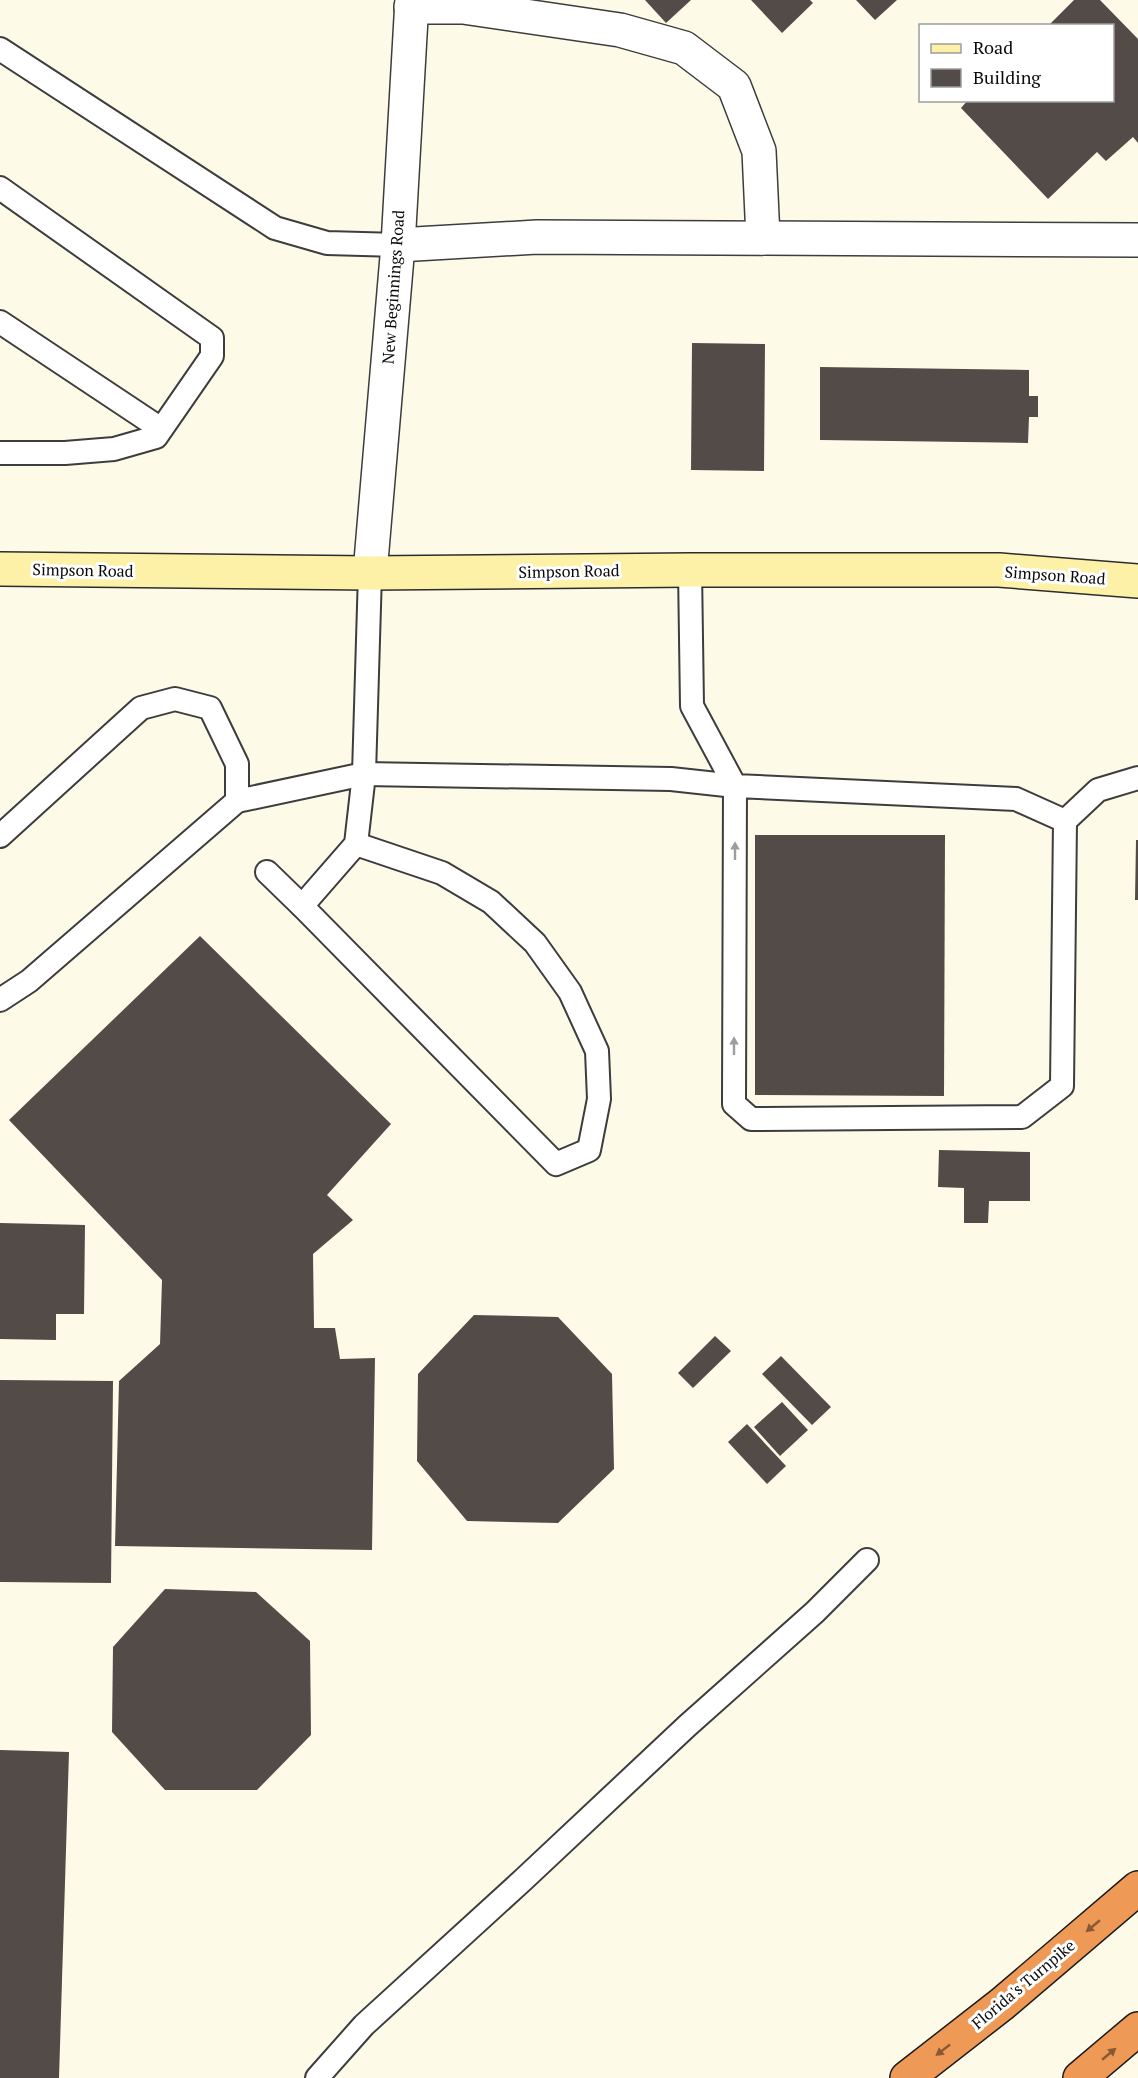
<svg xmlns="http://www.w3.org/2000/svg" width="1138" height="2078" font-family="'PT Serif',serif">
<rect width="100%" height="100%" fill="#fefae8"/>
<g fill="#524b47">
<path d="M 645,0 L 691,0 L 666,23 Z"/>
<path d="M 751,0 L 810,0 L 813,3 L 782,33 Z"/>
<path d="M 856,0 L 897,0 L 875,20 Z"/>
<path d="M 1074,0 L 1100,0 L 1138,39 L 1138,143 L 1133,137 L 1106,161 L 1097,152 L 1048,199 L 961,108 L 968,100 L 1112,100 L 1112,26 L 1048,26 Z"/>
<path d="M 692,343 L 765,344 L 764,471 L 691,470 Z"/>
<path d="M 820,367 L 1029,370 L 1029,396 L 1038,396 L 1038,417 L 1029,417 L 1028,443 L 820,440 Z"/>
<path d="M 755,835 L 945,835 L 944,1096 L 755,1095 Z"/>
<path d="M 1136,840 L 1138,840 L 1138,900 L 1135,900 Z"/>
<path d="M 200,936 L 391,1124 L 327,1195 L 353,1220 L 313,1254 L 314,1328 L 335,1328 L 340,1359 L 375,1358 L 372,1550 L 115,1546 L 119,1381 L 160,1344 L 162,1280 L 9,1120 Z"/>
<path d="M 939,1150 L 1030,1152 L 1030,1201 L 989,1201 L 988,1223 L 964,1223 L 964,1188 L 938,1187 Z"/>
<path d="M 0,1223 L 85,1225 L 84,1314 L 56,1314 L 56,1340 L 0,1339 Z"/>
<path d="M 474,1315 L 558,1317 L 612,1374 L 614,1469 L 558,1523 L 467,1521 L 417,1461 L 418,1374 Z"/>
<path d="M 715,1336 L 731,1351 L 693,1388 L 678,1373 Z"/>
<path d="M 781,1356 L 831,1407 L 812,1425 L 762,1374 Z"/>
<path d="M 0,1380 L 113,1381 L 111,1583 L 0,1582 Z"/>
<path d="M 782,1402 L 808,1430 L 780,1456 L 754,1427 Z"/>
<path d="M 747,1424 L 786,1466 L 767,1484 L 728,1442 Z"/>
<path d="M 165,1589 L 256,1592 L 310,1641 L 311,1735 L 257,1790 L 165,1790 L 112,1732 L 113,1647 Z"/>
<path d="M 0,1750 L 69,1752 L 59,2078 L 0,2078 Z"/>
</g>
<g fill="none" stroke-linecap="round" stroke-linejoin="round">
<defs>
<g id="service">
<path d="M 0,49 L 275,228 L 327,243 L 398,245"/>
<path d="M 0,188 L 212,338 L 212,356 L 156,437 L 114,449 L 65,453 L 0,453"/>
<path d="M 0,322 L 161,429"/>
<path d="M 370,573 L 364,774 L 671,779 L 735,786 L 1016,799 L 1065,821 L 1062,1086 L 1022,1117 L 751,1119 L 734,1104 L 735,786 L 692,706 L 690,570"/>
<path d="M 1065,821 L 1098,790 L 1138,778"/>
<path d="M 0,836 L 141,708 L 175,699 L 210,708 L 237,764 L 237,801"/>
<path d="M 267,872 L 302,906"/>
<path d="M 0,1000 L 29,981 L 237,801 L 364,774 L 356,844 L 442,873 L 491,902 L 535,943 L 570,992 L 597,1051 L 599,1099 L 589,1150 L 556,1164 L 302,906 L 356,844"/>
<path d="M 317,2078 L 364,2025 L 524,1879 L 687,1726 L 815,1612 L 867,1560"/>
</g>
<g id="minor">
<path d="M 411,7 L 463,7 L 620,30 L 684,48 L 734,86 L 759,151 L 763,238"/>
<path d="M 398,245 L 537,237 L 1138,240"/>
<path d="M 370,573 L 398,245 L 412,0"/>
</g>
<path id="secondary" d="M 0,569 L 370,573 L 690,570 L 999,570 L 1138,581"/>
<g id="motorway">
<path d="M 907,2078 L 1002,2004 L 1138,1888"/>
<path d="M 1080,2078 L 1138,2029"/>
</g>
</defs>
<use href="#service" stroke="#3d3d3d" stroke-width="26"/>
<use href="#minor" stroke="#3d3d3d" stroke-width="36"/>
<use href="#secondary" stroke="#2c2c2c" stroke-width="36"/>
<use href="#motorway" stroke="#1b1b1b" stroke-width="36"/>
<use href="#service" stroke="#fff" stroke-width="22"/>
<use href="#minor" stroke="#fff" stroke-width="33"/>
<use href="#secondary" stroke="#fcf1a6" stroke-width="33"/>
<use href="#motorway" stroke="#ef9956" stroke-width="33"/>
</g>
<defs><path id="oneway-solid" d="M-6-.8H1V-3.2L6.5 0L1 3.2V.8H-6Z" transform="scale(1.5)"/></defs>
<g fill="#9d9d9d">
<use href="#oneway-solid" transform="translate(735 851) rotate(-90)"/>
<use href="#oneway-solid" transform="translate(734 1046) rotate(-90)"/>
</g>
<g fill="#885934">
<use href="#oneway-solid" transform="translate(1093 1926) rotate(140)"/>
<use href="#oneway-solid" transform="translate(943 2050) rotate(142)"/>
<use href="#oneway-solid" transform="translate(1109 2054) rotate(-40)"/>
</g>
<g text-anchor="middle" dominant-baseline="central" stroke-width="6" stroke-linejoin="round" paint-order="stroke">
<g font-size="16" fill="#0a0a0a" stroke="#fff">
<text transform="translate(393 287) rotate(-86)">New Beginnings Road</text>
<text transform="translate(83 570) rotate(1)">Simpson Road</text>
<text transform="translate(569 571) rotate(-1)">Simpson Road</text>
<text transform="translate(1055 575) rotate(4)">Simpson Road</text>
<text transform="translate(1023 1984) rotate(-40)">Florida's Turnpike</text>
</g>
</g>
<rect x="919" y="24" width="195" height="78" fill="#ffffff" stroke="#9d9d9d" stroke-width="1.5"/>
<rect x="931" y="44" width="30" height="9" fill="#fcf1a6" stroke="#9d9d9d" stroke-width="1.5"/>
<text x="973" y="54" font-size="18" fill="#0a0a0a">Road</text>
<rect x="931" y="69" width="30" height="18" fill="#524b47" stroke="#9d9d9d" stroke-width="1.5"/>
<text x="973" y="84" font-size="18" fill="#0a0a0a">Building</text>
</svg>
